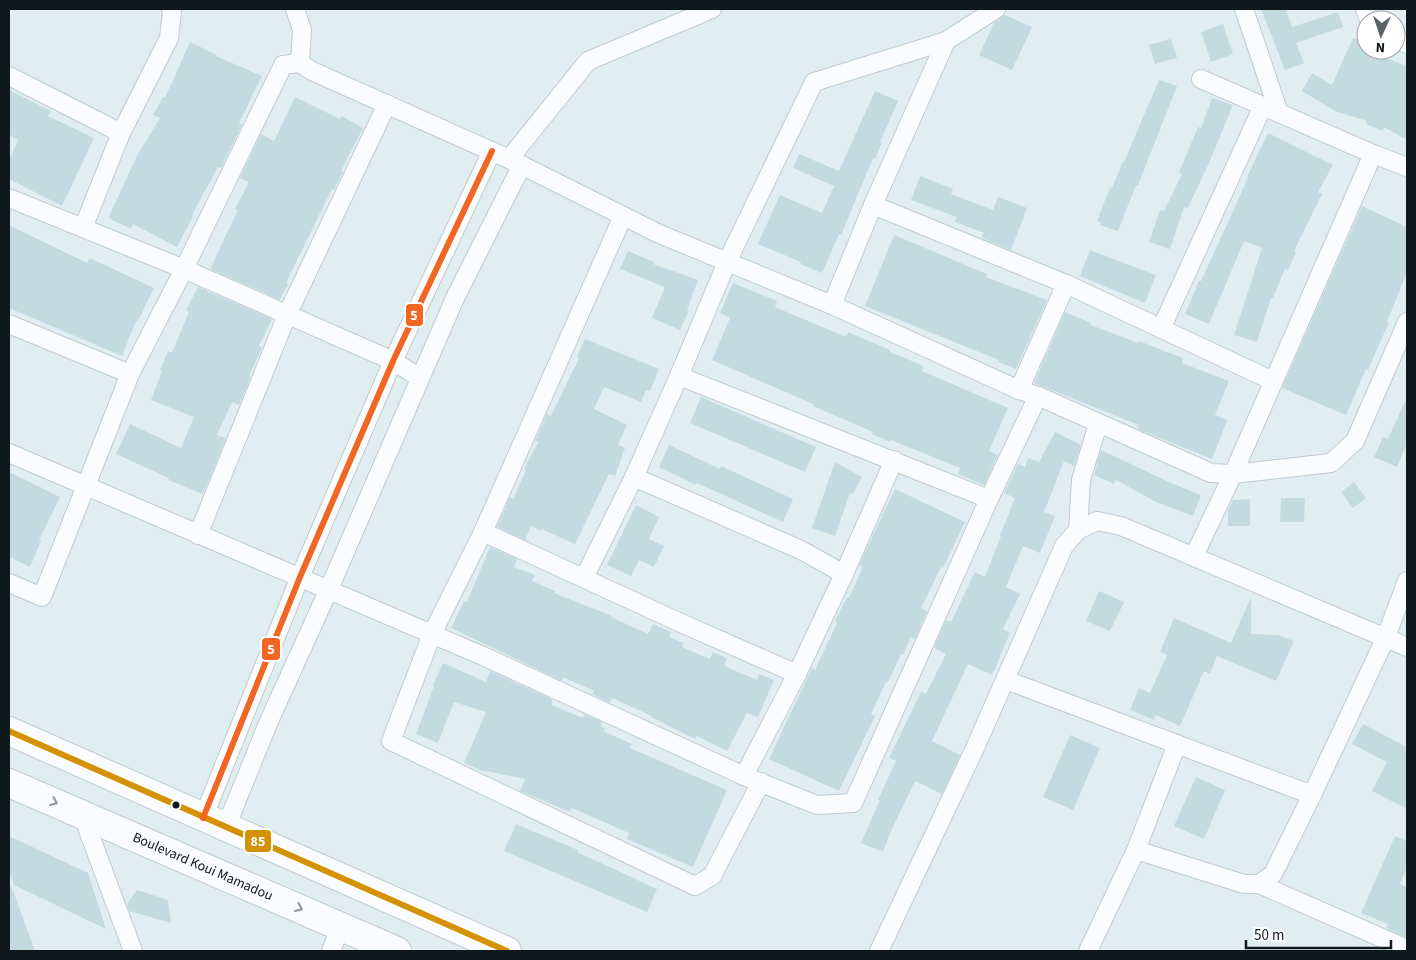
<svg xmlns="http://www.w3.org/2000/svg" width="1416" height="960" font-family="'Source Sans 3',sans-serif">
<rect width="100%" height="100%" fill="#e0eef2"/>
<g fill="#c3dbe0">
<path d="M 1261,9 L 1286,9 L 1292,27 L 1338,12 L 1343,27 L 1296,43 L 1304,63 L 1285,70 Z"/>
<path d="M 1005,15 L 1032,27 L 1012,70 L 979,55 L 994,23 Z"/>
<path d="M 1223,24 L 1233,54 L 1211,62 L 1201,32 Z"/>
<path d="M 1353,38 L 1366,44 L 1366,50 L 1378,50 L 1376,54 L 1407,66 L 1407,140 L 1384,127 L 1383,131 L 1366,124 L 1367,121 L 1335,111 L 1302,91 L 1312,73 L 1332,85 Z"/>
<path d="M 1171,39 L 1177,58 L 1155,64 L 1149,45 Z"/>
<path d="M 190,42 L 217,55 L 216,56 L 262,76 L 239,123 L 242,125 L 221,168 L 218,167 L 192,215 L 193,216 L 177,247 L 133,224 L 131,229 L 108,218 L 138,154 L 160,118 L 153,115 L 163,97 L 165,98 Z"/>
<path d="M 1159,80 L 1177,86 L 1138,185 L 1136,185 L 1118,231 L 1100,225 L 1101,223 L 1097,221 L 1110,187 L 1112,188 L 1123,161 L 1124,162 Z"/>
<path d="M 9,90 L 51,111 L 48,116 L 94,138 L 62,206 L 9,179 L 9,160 L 18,140 L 9,135 Z"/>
<path d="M 875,91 L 898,101 L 880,142 L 882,143 L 875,159 L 873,158 L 841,235 L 839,234 L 822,273 L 800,264 L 801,262 L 758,244 L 780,195 L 822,213 L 834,186 L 793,168 L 799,154 L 839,171 Z"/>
<path d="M 295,97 L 340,119 L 341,116 L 363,128 L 341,171 L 343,171 L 334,190 L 332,189 L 286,283 L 288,284 L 280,300 L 210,269 L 238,210 L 235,209 L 249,182 L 240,178 L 261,134 L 274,141 Z"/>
<path d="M 1212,98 L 1233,105 L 1208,165 L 1188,208 L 1184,207 L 1170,249 L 1149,242 L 1160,210 L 1164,211 L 1182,174 L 1179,172 L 1198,127 L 1201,128 Z"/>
<path d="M 1268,133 L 1333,165 L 1318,192 L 1322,194 L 1294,251 L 1296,252 L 1288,270 L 1285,268 L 1273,298 L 1271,298 L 1257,342 L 1234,335 L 1262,248 L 1244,241 L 1209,324 L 1185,314 L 1199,281 L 1201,281 L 1235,207 L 1248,177 L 1247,177 Z"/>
<path d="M 920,176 L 953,189 L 951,194 L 993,210 L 998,197 L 1027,208 L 1011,250 L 982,238 L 984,233 L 955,222 L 957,217 L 911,200 Z"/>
<path d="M 1362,206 L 1407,227 L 1407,272 L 1387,322 L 1389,323 L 1381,340 L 1368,370 L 1366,369 L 1346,415 L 1282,388 Z"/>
<path d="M 9,225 L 87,263 L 90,258 L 154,288 L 138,321 L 136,321 L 122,356 L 9,308 Z"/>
<path d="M 894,235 L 987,274 L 986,277 L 1047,300 L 1016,369 L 998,362 L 999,360 L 865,306 Z"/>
<path d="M 1090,250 L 1156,275 L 1145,303 L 1080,276 Z"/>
<path d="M 628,251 L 654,262 L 653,264 L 698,280 L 687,310 L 689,310 L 680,330 L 652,318 L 665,287 L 620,269 Z"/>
<path d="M 733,283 L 777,301 L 775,307 L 846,337 L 848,332 L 890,350 L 890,352 L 924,366 L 922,371 L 1008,408 L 989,451 L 998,455 L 984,485 L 958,474 L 960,468 L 891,440 L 890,442 L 872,434 L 873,432 L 813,406 L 813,404 L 712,360 L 730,318 L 720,313 Z"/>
<path d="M 198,287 L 272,319 L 259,346 L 262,348 L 249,376 L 251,376 L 239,405 L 232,402 L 217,435 L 226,438 L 203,494 L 168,480 L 169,478 L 116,454 L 130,424 L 181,448 L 194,417 L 151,400 L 162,371 L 160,370 L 168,351 L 172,353 L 189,312 L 186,310 Z"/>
<path d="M 1065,312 L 1091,323 L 1091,325 L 1138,343 L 1139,341 L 1183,358 L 1182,363 L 1229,381 L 1215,415 L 1227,420 L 1212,459 L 1137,429 L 1139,425 L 1034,383 Z"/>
<path d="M 585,339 L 659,369 L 650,391 L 646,390 L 641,402 L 604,387 L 594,409 L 627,425 L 618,445 L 625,448 L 615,476 L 609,474 L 575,544 L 542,529 L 541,531 L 531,526 L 525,540 L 497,527 L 510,497 L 513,499 L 526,470 L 524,469 L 538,442 L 535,441 L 547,414 L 551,416 L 579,358 L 577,357 Z"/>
<path d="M 701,397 L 816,447 L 805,472 L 690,423 Z"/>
<path d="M 1407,397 L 1407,443 L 1397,467 L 1374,457 L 1383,437 L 1388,439 Z"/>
<path d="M 1055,432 L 1081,445 L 1074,466 L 1064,461 L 1044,512 L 1055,516 L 1040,553 L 1023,546 L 1006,587 L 1020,594 L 1003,629 L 1010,633 L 992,675 L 968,664 L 932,741 L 960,755 L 942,794 L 915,781 L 891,831 L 883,852 L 861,843 L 880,800 L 878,800 L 896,761 L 889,758 L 921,692 L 926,694 L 946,654 L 934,648 L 946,620 L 951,622 L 975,572 L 985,577 L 1001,536 L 1000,536 L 1015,498 L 1004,493 L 1018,464 L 1025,467 L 1028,458 L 1039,462 Z"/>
<path d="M 669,445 L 720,469 L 721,466 L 793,499 L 783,522 L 697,483 L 696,485 L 659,467 Z"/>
<path d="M 1101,450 L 1169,482 L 1201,495 L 1193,516 L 1156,502 L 1116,480 L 1114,484 L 1094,475 Z"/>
<path d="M 835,462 L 862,477 L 853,494 L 850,493 L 835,536 L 812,528 Z"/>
<path d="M 9,472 L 60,497 L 39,540 L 41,541 L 30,567 L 9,557 Z"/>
<path d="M 1354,482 L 1366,498 L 1353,508 L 1341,492 Z"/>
<path d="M 895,489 L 965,522 L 943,568 L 941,567 L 921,608 L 927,611 L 915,639 L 911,637 L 903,655 L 901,654 L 888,682 L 886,682 L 871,714 L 875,716 L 839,791 L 769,759 L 812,668 L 815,670 L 837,623 L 835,621 L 847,597 L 849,598 L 863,567 L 859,565 Z"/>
<path d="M 1281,498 L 1305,498 L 1304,522 L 1280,522 Z"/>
<path d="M 1250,499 L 1250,526 L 1228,526 L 1228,510 L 1233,500 Z"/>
<path d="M 636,505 L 659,517 L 649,539 L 664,546 L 654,567 L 639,560 L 631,576 L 607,565 Z"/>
<path d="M 490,547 L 517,559 L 514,567 L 535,575 L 532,581 L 555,591 L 554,593 L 612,616 L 611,617 L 648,634 L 653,624 L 671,632 L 669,637 L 684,643 L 682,647 L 710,659 L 713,652 L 727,658 L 724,666 L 757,680 L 759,674 L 774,680 L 758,717 L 747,713 L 727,751 L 697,736 L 695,739 L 651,717 L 652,716 L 612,698 L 610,703 L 592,694 L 594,691 L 563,677 L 562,681 L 451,628 L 464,601 L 467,602 Z"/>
<path d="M 1099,591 L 1124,602 L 1110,631 L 1086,621 Z"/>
<path d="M 1251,597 L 1251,634 L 1278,635 L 1294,641 L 1276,681 L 1217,656 L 1210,674 L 1204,671 L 1180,726 L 1156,715 L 1154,720 L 1130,710 L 1139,688 L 1150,693 L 1167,655 L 1160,652 L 1174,618 L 1231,643 Z"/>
<path d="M 443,663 L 486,682 L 490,671 L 553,700 L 551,705 L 583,718 L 584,714 L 602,722 L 600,726 L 605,728 L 603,731 L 632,744 L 630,748 L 727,790 L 693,867 L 627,839 L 629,833 L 572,808 L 570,812 L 520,791 L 525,779 L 486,771 L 485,772 L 464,763 L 486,712 L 454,702 L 438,743 L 416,734 L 434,686 L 433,685 Z"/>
<path d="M 1363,724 L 1407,747 L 1407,809 L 1372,791 L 1387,762 L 1352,744 Z"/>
<path d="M 1070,735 L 1100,748 L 1073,810 L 1043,797 Z"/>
<path d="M 1196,777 L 1225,790 L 1204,839 L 1174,826 Z"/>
<path d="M 516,824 L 578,850 L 577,852 L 657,889 L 647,912 L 504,851 Z"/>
<path d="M 9,836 L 88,873 L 106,929 L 14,885 L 9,871 Z"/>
<path d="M 1395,836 L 1407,841 L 1407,867 L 1400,884 L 1407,887 L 1407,938 L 1386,928 L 1388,924 L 1361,913 Z"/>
<path d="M 9,885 L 11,885 L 35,951 L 9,951 Z"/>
<path d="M 137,890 L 168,900 L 171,923 L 129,911 L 127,904 Z"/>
</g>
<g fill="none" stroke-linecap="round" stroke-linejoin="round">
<defs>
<g id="street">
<path d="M 295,9 L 302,30 L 300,63"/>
<path d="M 1244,9 L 1279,113"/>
<path d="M 1365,9 L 1369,20"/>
<path d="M 1396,39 L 1407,44"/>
<path d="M 9,76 L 121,133 L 83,228"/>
<path d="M 1201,79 L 1373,154 L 1407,167"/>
<path d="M 121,133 L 169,38 L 172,12 L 171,9"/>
<path d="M 509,159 L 657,233 L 832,305 L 1019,390 L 1038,396 L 1211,473 L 1233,474 L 1331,463 L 1355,441 L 1407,322"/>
<path d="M 9,198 L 184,269 L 393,361 L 420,378"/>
<path d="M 873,205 L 1066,284 L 1273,381"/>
<path d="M 623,216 L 483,532 L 681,623 L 797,674"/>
<path d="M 832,305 L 873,205 L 946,41 L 996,9"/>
<path d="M 9,324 L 130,374"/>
<path d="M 1161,329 L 1263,106"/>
<path d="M 679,376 L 989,499"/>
<path d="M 1019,390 L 1066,284"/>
<path d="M 9,453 L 483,656 L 744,776 L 817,805 L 853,803 L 989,499 L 1038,396"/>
<path d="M 634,477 L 801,550 L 844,574"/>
<path d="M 1078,530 L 1081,480 L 1098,424"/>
<path d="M 483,532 L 432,634 L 391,741 L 695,886 L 712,876 L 761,782"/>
<path d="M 198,535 L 287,315 L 387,104"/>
<path d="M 1194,556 L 1233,474 L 1373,154"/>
<path d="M 584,578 L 634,477 L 679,376 L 727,262 L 814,82 L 946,41"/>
<path d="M 9,583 L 42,597 L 130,374 L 184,269 L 283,65 L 300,63 L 312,71 L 509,159 L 588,61 L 712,9"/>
<path d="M 1006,680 L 1312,795"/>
<path d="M 744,776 L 797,674 L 844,574 L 894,460"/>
<path d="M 82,814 L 133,951"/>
<path d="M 203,818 L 300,577 L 393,361 L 492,151"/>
<path d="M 226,827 L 269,721 L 329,589 L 455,298 L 522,165"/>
<path d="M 1136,850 L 1177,744"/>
<path d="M 1259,884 L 1407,949"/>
<path d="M 331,951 L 341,926"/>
<path d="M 879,951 L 975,748 L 1064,546 L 1078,530 L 1097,521 L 1121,526 L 1407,647"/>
<path d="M 1088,951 L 1136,850 L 1244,884 L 1259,884 L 1273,874 L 1312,795 L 1386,637 L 1407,581"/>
</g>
<g id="primary">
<path d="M 9,731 L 507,951"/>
<path id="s1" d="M 9,783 L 397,951"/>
</g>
</defs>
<use href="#street" stroke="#c0cbce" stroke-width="20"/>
<use href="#primary" stroke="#c0cbce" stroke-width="30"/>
<use href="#street" stroke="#fafcfd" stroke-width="18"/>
<use href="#primary" stroke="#fafcfd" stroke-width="28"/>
<defs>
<path id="bus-1" d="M 9,731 L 507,951"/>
<path id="bus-2" d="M 203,818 L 300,577 L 393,361 L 492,151"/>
</defs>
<use href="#bus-1" stroke="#fff" stroke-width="10"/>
<use href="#bus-2" stroke="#fff" stroke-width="10"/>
<use href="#bus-1" stroke="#d49104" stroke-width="6"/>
<use href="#bus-2" stroke="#f26522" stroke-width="6"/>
</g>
<defs><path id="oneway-chevron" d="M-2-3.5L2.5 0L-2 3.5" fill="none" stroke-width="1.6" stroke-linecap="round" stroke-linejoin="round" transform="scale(1.25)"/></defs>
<g stroke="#909697">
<use href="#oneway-chevron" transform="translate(54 802) rotate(23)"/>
<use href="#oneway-chevron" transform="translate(299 908) rotate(23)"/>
</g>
<circle fill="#0f191b" stroke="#fff" stroke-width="2" cx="176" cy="805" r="4.5"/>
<g text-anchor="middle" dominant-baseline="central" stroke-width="4" stroke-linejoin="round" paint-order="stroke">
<g font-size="14" fill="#0f191b" stroke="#fff">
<text stroke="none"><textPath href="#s1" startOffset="211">Boulevard Koui Mamadou</textPath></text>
</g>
</g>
<g stroke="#fff" stroke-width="2">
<rect x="405" y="303" width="19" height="24" rx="5" fill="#f26522"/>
<rect x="261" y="637" width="20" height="24" rx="5" fill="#f26522"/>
<rect x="244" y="829" width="28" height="24" rx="5" fill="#d49104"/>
</g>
<g font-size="14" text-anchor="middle" font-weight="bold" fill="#fff">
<text x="414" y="320">5</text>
<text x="271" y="654">5</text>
<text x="258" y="846">85</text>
</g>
<rect width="1416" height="960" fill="none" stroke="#0f191b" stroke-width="20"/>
<g transform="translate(1381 35) rotate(183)"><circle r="24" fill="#ffffff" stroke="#9fa3a4"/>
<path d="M0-4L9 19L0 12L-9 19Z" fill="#586466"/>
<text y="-8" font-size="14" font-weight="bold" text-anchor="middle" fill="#0f191b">N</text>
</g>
<path d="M1246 940v8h145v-8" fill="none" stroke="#0f191b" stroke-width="2.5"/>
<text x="1254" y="940" font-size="15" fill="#0f191b" stroke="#ffffff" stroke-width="4" paint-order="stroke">50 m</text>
</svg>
